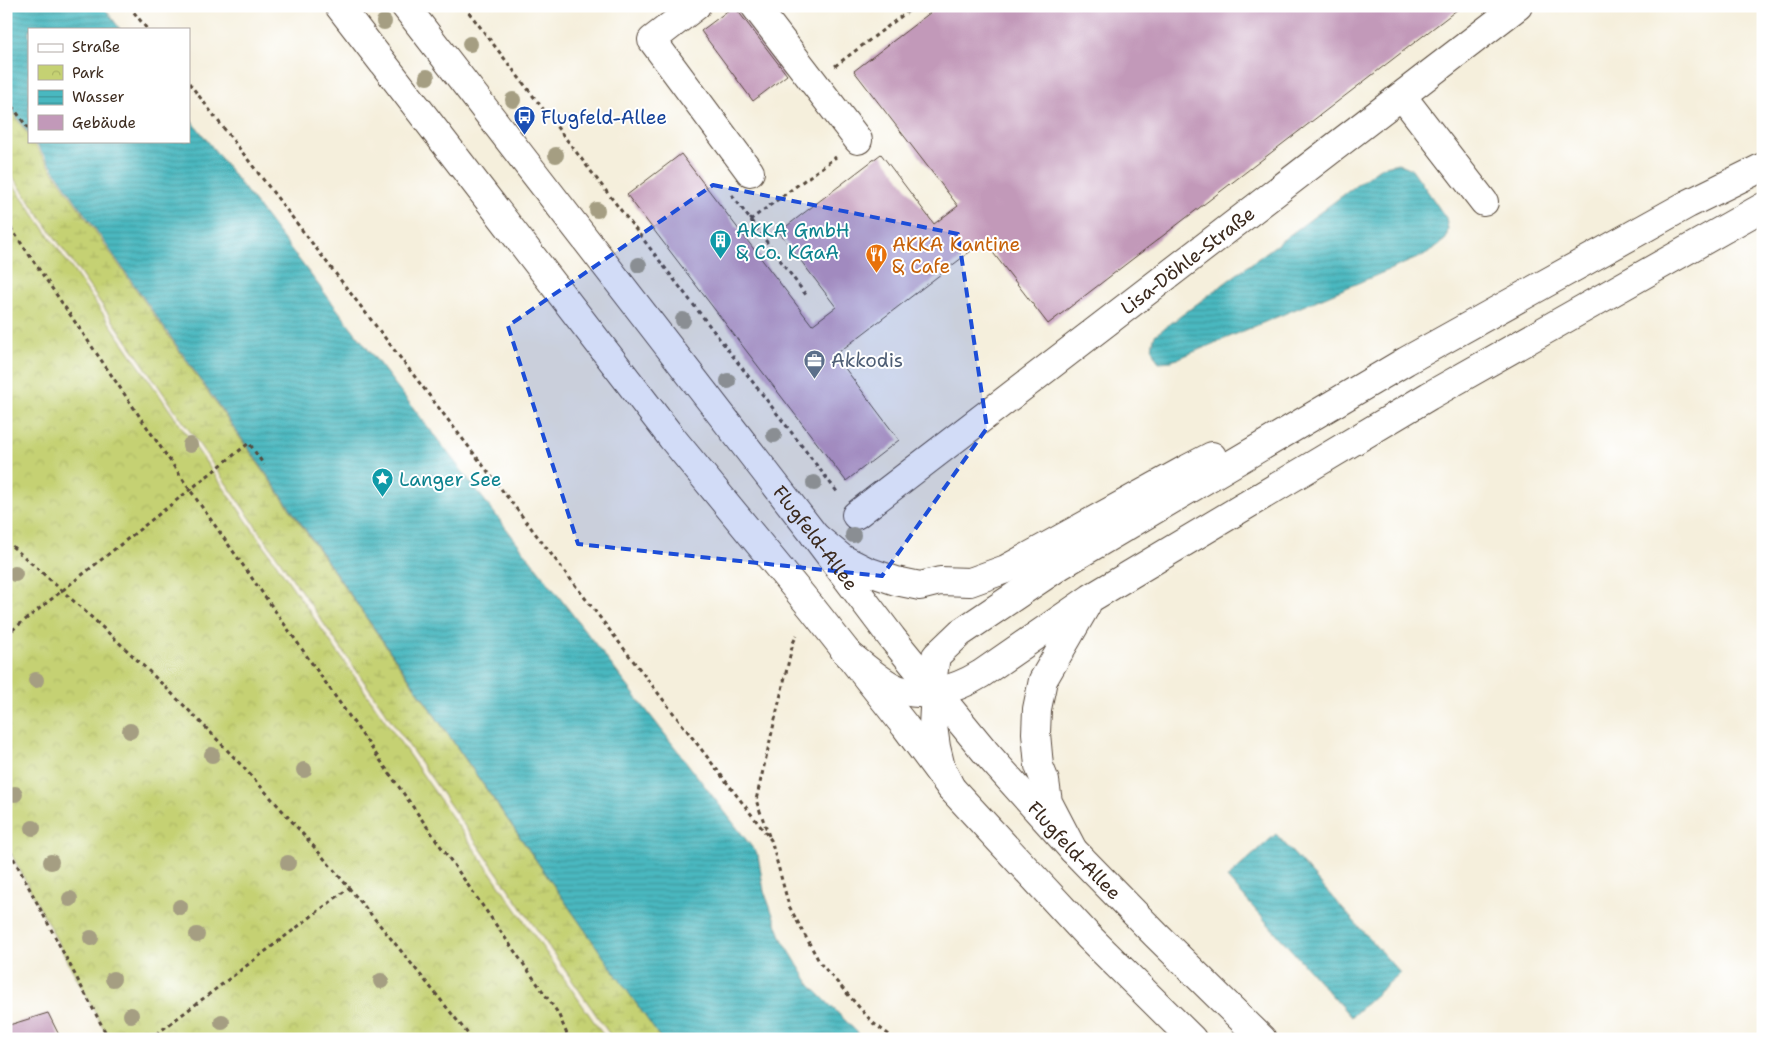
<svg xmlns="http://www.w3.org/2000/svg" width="1769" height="1045" font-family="'Shantell Sans',sans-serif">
<defs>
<pattern id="wetland-marsh" width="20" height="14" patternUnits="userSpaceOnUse" patternTransform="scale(1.25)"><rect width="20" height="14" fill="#c5d173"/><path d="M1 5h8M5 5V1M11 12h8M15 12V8" fill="none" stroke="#aab463"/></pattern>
<pattern id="park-crowns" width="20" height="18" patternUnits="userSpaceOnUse" patternTransform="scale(1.25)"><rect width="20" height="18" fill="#c5d173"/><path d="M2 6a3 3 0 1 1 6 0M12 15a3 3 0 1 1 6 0" fill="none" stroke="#aab463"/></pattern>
<pattern id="water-rules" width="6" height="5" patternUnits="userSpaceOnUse" patternTransform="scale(1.25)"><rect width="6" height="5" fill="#49b8c0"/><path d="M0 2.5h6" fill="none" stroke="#3e969b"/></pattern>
</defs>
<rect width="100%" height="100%" fill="#fff"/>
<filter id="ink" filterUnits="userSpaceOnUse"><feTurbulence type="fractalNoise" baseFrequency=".02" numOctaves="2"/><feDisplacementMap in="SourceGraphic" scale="10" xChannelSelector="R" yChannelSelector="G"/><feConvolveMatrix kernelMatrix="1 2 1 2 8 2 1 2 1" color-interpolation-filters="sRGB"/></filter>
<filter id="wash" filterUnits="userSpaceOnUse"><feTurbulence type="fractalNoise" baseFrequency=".0096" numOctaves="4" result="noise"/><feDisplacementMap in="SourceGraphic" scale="20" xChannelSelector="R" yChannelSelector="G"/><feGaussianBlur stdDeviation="1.12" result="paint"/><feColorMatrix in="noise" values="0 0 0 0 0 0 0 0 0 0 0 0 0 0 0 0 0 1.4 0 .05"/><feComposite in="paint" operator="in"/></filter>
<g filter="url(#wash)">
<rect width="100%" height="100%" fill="#f5efdc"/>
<path fill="url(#wetland-marsh)" stroke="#807e48" d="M 6,104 L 29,136 L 29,141 L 32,141 L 661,1039 L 613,1039 L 6,167 Z"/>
<path fill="url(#park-crowns)" stroke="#807e48" d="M 6,174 L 606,1039 L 109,1039 L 6,844 Z"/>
<g fill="url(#water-rules)" stroke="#42716f">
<path d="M 6,6 L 103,6 L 120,29 L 29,29 L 29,134 L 6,101 Z"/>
<path d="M 189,117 L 758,855 L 764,891 L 782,939 L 810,985 L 864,1039 L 661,1039 L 34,141 L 189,141 Z"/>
<path d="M 1398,163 L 1412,169 L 1446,218 L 1448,229 L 1446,239 L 1427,254 L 1172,361 L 1159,362 C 1151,352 1151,347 1155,335 L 1381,167 Z"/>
<path d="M 1276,834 L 1400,973 L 1351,1017 L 1227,878 Z"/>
</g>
<g id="blocks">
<g fill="#c299b9">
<path d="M 734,6 L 787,75 L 753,101 L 701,31 Z"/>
<path d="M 939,6 L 1462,6 L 1048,324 L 984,241 L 835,355 L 899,440 L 846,481 L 627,195 L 681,154 L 812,325 L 836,307 L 779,232 L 881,154 L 934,224 L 958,206 L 854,71 Z"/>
<path d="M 48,1013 L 61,1039 L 6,1039 L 6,1026 Z"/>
</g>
</g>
</g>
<g filter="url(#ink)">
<use href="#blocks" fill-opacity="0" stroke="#57483a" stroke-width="1"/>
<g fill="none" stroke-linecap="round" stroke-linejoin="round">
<defs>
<g id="minor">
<path d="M 696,6 L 652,40 L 750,172"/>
<path d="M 755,6 L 858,140"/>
<path d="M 1402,96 L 1484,202"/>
<path id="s1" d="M 856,515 L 1518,6"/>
</g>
<g id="major">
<path d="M 339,6 L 672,438 L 812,608 L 905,726 L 951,788 L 1089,937 L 1192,1039"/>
<path id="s2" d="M 405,6 L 815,536 L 892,638 L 987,754 L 1073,850 L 1156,935 L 1262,1039"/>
</g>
<g id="highway">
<path d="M 815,536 L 843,559 L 867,571 L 896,581 L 920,586 L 940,581 L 970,582 L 1006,569 L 1185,470 L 1212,456"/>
<path d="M 844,650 C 859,663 874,676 891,686 C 919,701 955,690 981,674 L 1091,598 L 1429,396 L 1763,207"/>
<path d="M 951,788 L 941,768 L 936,747 L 933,726 L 935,691 L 933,676 L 936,656 L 960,633 L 1061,565 L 1406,361 L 1688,204 L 1763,167"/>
<path d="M 1073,850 L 1048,802 L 1045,781 L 1039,766 L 1036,733 L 1037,709 L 1043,680 L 1086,606"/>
</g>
</defs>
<use href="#minor" stroke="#57483a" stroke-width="30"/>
<use href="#major" stroke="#57483a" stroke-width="30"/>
<use href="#highway" stroke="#57483a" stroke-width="30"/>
<g stroke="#57483a" stroke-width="3" stroke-dasharray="4 4" stroke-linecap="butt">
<path d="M 129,6 L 147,29"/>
<path d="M 464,6 L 838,493"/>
<path d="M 835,66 L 915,6"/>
<path d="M 189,83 L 771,840 L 789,906 L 820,963 L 873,1023 L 895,1039"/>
<path d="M 6,113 L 13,107 L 29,130"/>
<path d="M 732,195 L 806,295"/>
<path d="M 750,220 L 836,157"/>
<path d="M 6,221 L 190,490 L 558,1013 L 569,1039"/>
<path d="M 6,541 C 76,602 145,665 210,732 C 303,829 388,934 472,1039"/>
<path d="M 6,635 L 249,443 L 264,465"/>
<path d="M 769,836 L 756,800 L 793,643 L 797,635"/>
<path d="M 6,844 L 109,1039"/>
<path d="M 150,1039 L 350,887"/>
</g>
<use href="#minor" stroke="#fff" stroke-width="28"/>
<use href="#major" stroke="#fff" stroke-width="28"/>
<use href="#highway" stroke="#fff" stroke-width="28"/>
</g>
<g fill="#a59e82">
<circle cx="384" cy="22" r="8"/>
<circle cx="470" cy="44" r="8"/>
<circle cx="427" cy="77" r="8"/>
<circle cx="513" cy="100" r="8"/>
<circle cx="556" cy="155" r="8"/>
<circle cx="597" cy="210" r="8"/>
<circle cx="639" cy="265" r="8"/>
<circle cx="683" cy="320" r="8"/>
<circle cx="728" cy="381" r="8"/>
<circle cx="774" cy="435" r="8"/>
<circle cx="190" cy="445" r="8"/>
<circle cx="814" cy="483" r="8"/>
<circle cx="853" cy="535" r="8"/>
<circle cx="15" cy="574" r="8"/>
<circle cx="36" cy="680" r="8"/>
<circle cx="130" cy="731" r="8"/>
<circle cx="212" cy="755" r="8"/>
<circle cx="304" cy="770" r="8"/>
<circle cx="15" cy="794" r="8"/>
<circle cx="33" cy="828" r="8"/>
<circle cx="51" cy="862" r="8"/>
<circle cx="288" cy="863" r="8"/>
<circle cx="70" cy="899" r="8"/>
<circle cx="180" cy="907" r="8"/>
<circle cx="197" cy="935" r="8"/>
<circle cx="91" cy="938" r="8"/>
<circle cx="113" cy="979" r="8"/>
<circle cx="381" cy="981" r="8"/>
<circle cx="131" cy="1015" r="8"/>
<circle cx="222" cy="1022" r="8"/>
</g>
</g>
<path fill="#1d4ed8" fill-opacity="0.2" stroke="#1d4ed8" stroke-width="4" stroke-dasharray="10 6" stroke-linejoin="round" d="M 713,185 L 958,234 L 987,428 L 882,576 L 578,544 L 508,326 Z"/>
<defs>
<symbol id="bus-pin" viewBox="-11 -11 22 30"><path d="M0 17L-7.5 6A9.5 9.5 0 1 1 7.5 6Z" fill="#1a4fb4" stroke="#fff"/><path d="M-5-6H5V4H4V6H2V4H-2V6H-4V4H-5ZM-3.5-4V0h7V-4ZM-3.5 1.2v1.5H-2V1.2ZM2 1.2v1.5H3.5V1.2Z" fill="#fff"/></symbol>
<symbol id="building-pin" viewBox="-11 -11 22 30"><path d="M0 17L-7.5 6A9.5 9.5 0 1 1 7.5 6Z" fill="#0f9aa8" stroke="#fff"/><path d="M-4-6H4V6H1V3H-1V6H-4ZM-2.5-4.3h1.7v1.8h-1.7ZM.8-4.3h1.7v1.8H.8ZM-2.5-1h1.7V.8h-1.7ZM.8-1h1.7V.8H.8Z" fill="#fff"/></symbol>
<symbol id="restaurant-pin" viewBox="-11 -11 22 30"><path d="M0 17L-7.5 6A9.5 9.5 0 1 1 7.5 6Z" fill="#e8710a" stroke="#fff"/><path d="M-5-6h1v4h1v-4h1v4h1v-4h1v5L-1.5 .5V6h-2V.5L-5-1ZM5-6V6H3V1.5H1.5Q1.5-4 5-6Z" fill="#fff"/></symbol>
<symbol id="office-pin" viewBox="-11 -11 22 30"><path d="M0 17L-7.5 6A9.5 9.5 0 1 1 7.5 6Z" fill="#5c6f8a" stroke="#fff"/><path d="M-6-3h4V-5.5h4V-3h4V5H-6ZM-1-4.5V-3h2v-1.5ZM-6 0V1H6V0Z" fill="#fff"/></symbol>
<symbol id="sight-pin" viewBox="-11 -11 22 30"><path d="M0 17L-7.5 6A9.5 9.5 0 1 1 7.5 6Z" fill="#0f9aa8" stroke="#fff"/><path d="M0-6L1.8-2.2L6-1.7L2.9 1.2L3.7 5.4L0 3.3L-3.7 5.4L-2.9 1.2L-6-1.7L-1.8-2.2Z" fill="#fff"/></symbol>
</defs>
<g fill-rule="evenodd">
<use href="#bus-pin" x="512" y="104" width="25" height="34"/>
<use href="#building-pin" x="708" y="228" width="25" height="34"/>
<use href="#restaurant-pin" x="864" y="242" width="25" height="34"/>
<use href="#office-pin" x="802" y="348" width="25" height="34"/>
<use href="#sight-pin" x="370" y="466" width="25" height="34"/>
</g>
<g text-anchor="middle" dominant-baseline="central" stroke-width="4" stroke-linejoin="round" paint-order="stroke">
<g font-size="19" fill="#164399" stroke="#fff" text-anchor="start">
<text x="541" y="117">Flugfeld-Allee</text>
</g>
<g font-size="19" fill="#0d838f" stroke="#fff" text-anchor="start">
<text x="736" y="230">AKKA GmbH<tspan x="736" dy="22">&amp; Co. KGaA</tspan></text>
<text x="399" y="479">Langer See</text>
</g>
<g font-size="19" fill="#c56008" stroke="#fff" text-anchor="start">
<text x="892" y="244">AKKA Kantine<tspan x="892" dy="22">&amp; Cafe</tspan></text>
</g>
<g font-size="19" fill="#3b2a1e" stroke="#fff">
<text stroke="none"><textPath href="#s1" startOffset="418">Lisa-Döhle-Straße</textPath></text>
<text stroke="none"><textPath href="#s2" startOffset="672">Flugfeld-Allee</textPath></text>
<text stroke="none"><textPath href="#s2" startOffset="1078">Flugfeld-Allee</textPath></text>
</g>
<g font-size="19" fill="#4e5e75" stroke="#fff" text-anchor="start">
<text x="831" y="360">Akkodis</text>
</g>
</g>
<rect width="1769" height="1045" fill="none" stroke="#fff" stroke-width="25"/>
<rect x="28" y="28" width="162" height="115" fill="#ffffff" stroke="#b1aaa5"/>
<rect x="38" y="44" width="25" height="8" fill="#ffffff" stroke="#b1aaa5"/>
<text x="72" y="52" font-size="15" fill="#3b2a1e">Straße</text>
<rect x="38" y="65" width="25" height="15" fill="url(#park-crowns)" stroke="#b1aaa5"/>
<text x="72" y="78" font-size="15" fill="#3b2a1e">Park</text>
<rect x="38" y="90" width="25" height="15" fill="url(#water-rules)" stroke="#b1aaa5"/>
<text x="72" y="102" font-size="15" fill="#3b2a1e">Wasser</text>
<rect x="38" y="115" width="25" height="15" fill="#c299b9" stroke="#b1aaa5"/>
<text x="72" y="128" font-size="15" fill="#3b2a1e">Gebäude</text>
</svg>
